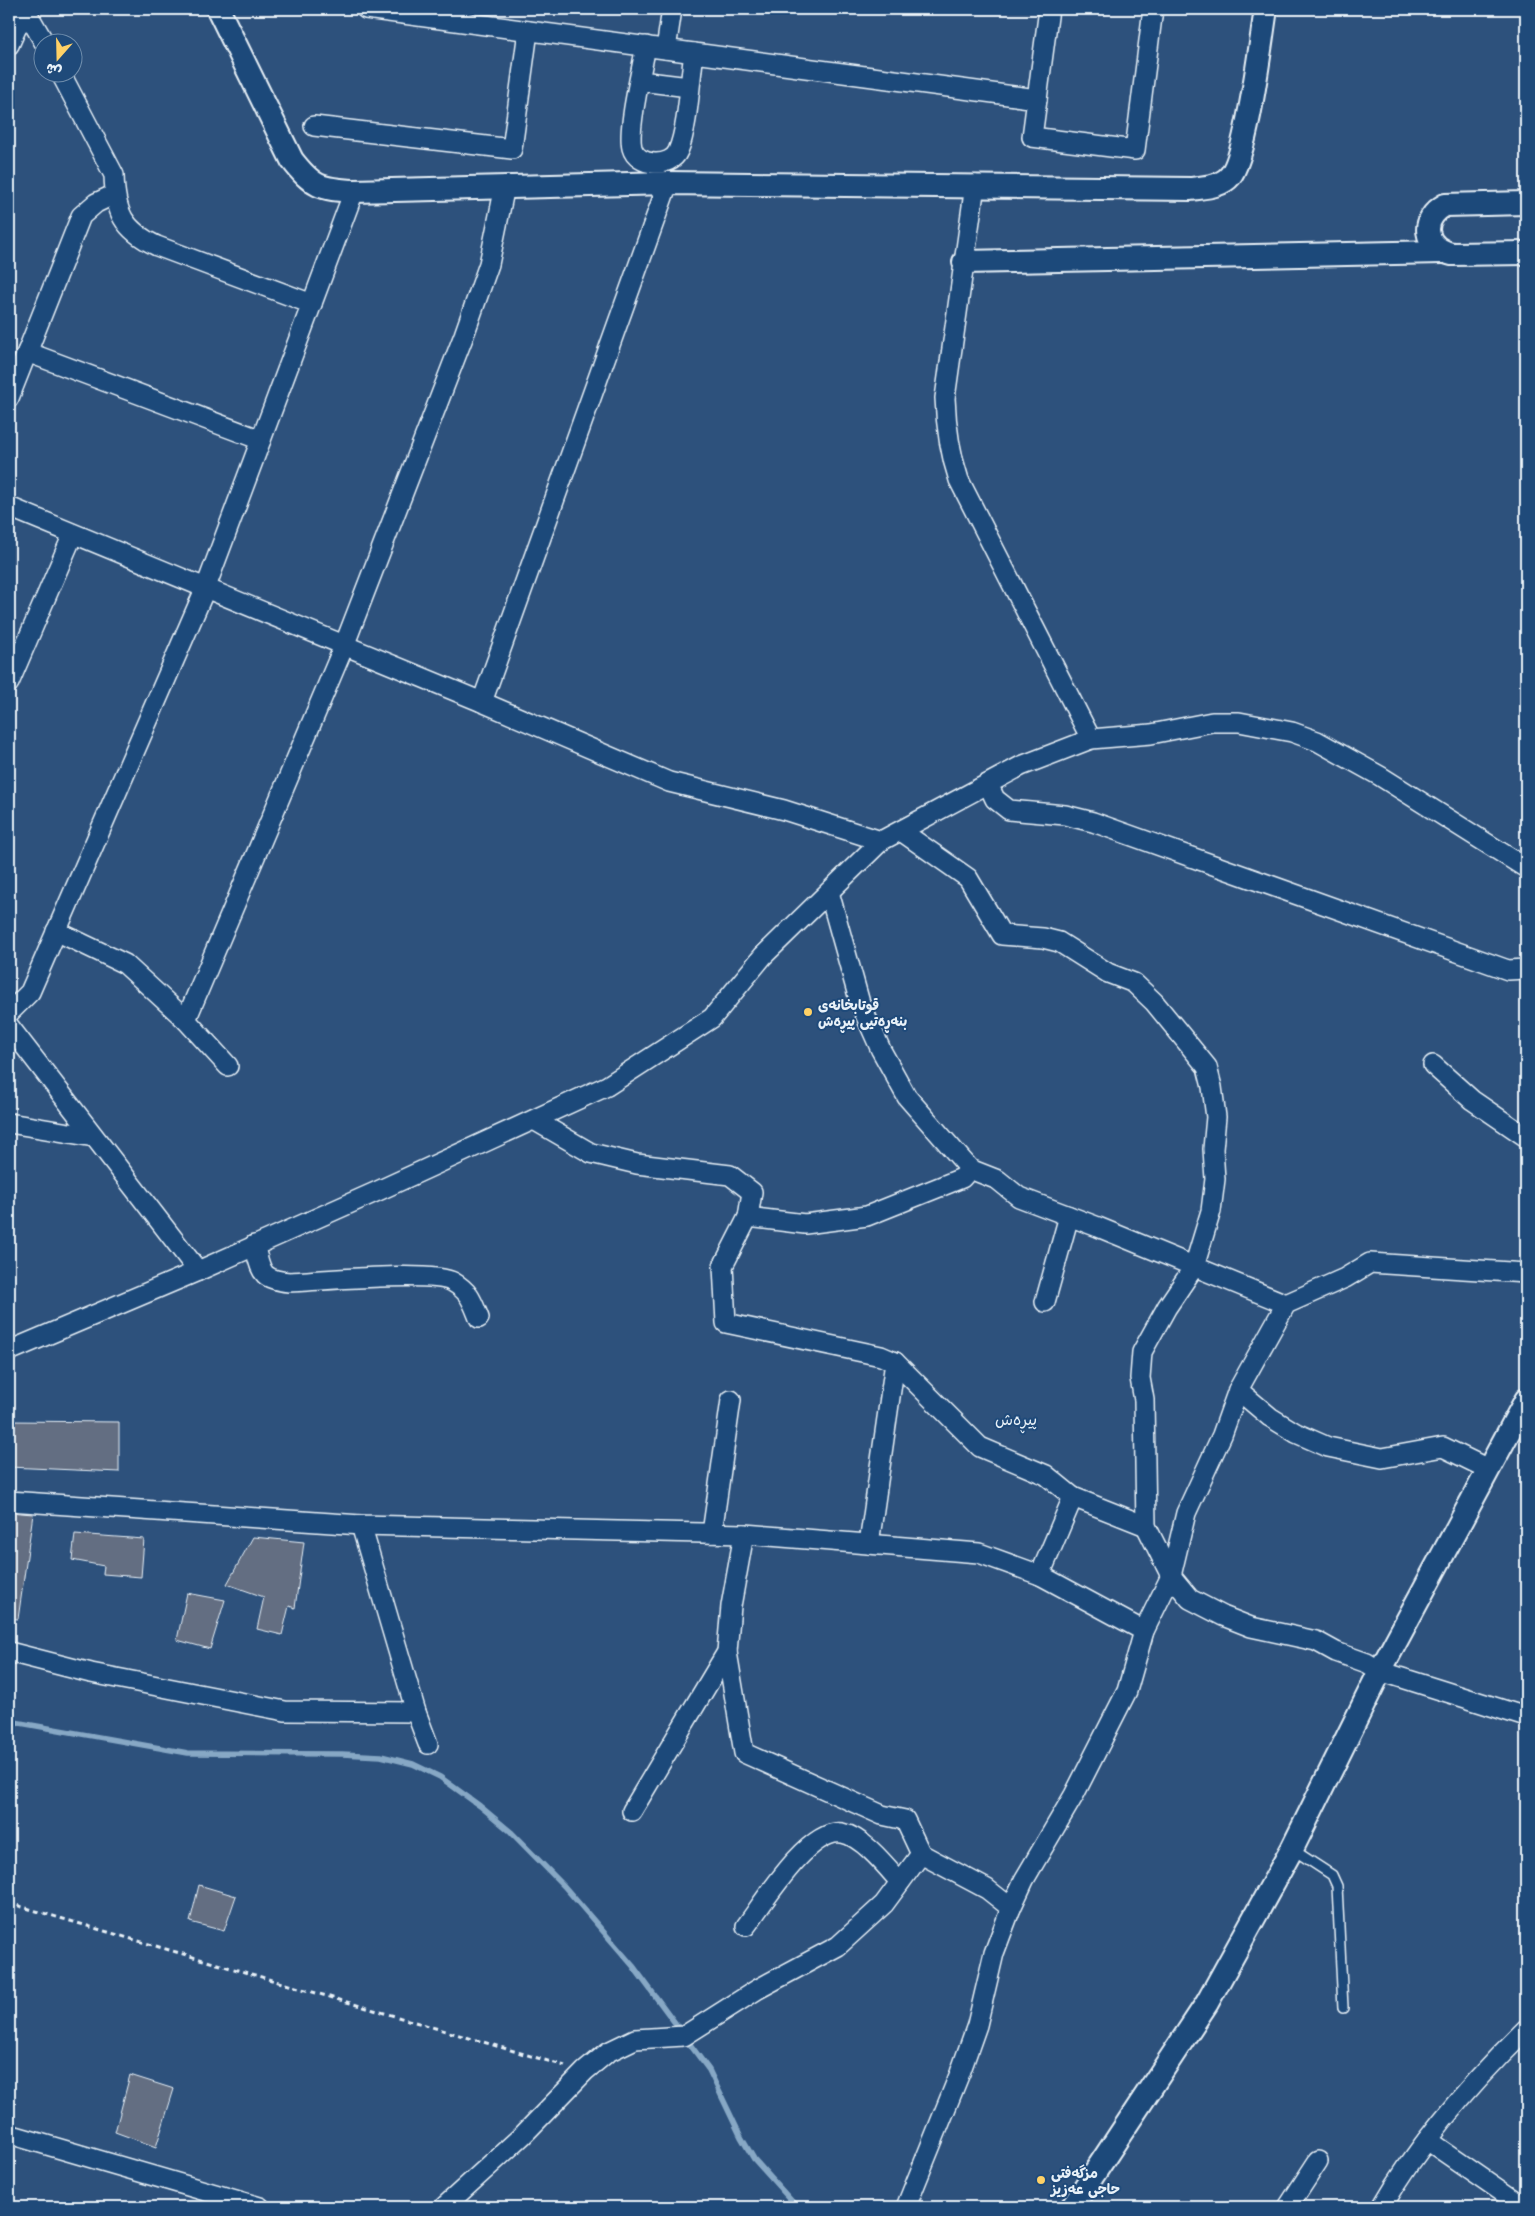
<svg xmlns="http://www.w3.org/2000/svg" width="1535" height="2216" font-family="'Playpen Sans','Playpen Sans Arabic',sans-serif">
<rect width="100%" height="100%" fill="#2d517c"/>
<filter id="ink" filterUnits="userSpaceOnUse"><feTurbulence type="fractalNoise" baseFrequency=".02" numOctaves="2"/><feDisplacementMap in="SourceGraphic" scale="10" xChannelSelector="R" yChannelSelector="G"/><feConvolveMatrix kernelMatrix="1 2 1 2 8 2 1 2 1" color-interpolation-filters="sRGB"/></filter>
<g filter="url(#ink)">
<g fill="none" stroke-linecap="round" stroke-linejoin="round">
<g stroke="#87a8c5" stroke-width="5.5">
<path d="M 9,1721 L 188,1753 L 342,1754 L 381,1756 L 413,1764 L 440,1777 L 480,1806 L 511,1832 L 564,1886 L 633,1966 L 681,2031"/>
<path d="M 686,2039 L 709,2070 L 741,2137 L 754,2159 L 797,2207"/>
</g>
</g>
<g fill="#636e82" stroke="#e8f1f8">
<path d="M 9,1421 L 119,1422 L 119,1472 L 9,1467 Z"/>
<path d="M 9,1512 L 33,1514 L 18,1619 L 9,1618 Z"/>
<path d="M 75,1534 L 144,1539 L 141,1577 L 103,1574 L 104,1566 L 72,1560 Z"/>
<path d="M 253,1537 L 304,1542 L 295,1608 L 289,1606 L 282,1635 L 257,1629 L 264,1597 L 227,1584 Z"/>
<path d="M 187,1593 L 225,1600 L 210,1649 L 177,1640 Z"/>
<path d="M 199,1885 L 236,1896 L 224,1931 L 190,1922 Z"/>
<path d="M 130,2075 L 174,2089 L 156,2147 L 115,2132 Z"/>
</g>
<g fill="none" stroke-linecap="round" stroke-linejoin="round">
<defs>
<path id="service" d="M 1292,1849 L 1332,1875 L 1337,1886 L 1343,2008"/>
<g id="minor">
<path d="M 25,9 L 44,42"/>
<path d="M 366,9 L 1037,99"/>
<path d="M 1049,9 L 1032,137 L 1135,150 L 1153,9"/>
<path d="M 9,45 L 25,9"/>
<path d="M 646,46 C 642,68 627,129 632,148 C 637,167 671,168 678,151 C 688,128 690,79 694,53"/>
<path d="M 666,49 L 672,9"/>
<path d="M 60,72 L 114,175 C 115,212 123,230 157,246 L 312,304"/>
<path d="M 640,81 L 689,87"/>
<path d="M 314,126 L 512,149 L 528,31"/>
<path d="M 975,185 L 945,398 C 946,427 950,453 959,480 L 1091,739"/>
<path d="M 27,352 L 261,440"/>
<path d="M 9,398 L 81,216 L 96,203 L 115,194"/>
<path d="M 9,507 L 482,702 L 669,782 L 784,810 L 881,841"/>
<path d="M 9,683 L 73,534"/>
<path d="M 482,702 L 668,183"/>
<path d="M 988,784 L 995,799 L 1009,810 L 1065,815 L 1093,822 L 1508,970 L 1526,969"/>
<path d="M 901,831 L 968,878 L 1002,935 L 1043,938 L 1059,942 L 1108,973 L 1134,983 L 1154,1002 L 1207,1067 L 1212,1087 L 1216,1117 L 1213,1149 L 1215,1179 L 1211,1211 L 1194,1267 L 1167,1307 L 1142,1352 L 1140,1378 L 1144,1400 L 1146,1526 L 1171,1576 L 1190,1599 L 1223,1616 L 1251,1627 L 1316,1641 L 1336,1652 L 1367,1663 L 1380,1671 L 1526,1717"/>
<path d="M 829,892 L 860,1003 L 881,1050 L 907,1097 L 970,1169 L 998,1180 L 1019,1197 L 1098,1227 L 1286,1304"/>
<path d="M 56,931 L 125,964 L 186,1020 L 228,1066"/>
<path d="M 9,1013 L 30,992 L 206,587 L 354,191"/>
<path d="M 186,1020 L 344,646 L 464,335 L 489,264 L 505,186"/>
<path d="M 9,1026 L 198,1271"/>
<path d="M 1433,1065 L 1472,1100 L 1526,1137"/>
<path d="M 534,1120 L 591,1153 L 637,1164 L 730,1175 L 752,1192 L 748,1217 L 723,1266 L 726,1323 L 881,1356 L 895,1362 L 980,1447 L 1046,1475 L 1073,1497"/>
<path d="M 9,1123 L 94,1137"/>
<path d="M 748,1217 L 805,1224 L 867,1216 L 962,1178 L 970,1169"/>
<path d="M 254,1245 C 262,1271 259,1279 289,1282 C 319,1281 433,1270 453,1282 C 470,1292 472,1301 479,1318"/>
<path d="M 1045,1302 L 1069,1216"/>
<path d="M 9,1351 L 198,1271 L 380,1190 L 607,1086 L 712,1018 L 763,956 L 881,841 L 1021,766 L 1091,739 L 1151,734 L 1212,722 L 1239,722 L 1292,732 L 1317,741 L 1380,776 L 1526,868"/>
<path d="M 1238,1390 L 1270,1417 L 1296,1433 L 1328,1447 L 1382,1458 L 1443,1447 L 1488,1469"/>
<path d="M 9,1501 L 361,1525 L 744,1534 L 979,1553 L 1040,1575 L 1073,1497 L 1146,1526"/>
<path d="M 361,1525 L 416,1712 L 428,1744"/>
<path d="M 712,1533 L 731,1400"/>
<path d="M 869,1544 L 895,1362"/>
<path d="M 1040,1575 L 1144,1631"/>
<path d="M 9,1652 L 91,1673 L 285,1711 L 416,1712"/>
<path d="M 727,1652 L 744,1753 L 882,1815 L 905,1820 L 921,1854"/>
<path d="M 632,1811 L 727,1652 L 731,1606 L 744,1534"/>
<path d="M 1011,1908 L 1024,1880 L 1074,1795 L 1127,1691 L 1144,1631 L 1171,1576 L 1186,1513 L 1222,1435 L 1238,1390 L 1286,1304 L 1345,1278 L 1370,1263 L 1526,1273"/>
<path d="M 746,1926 C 764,1902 809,1828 842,1833 C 863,1837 886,1866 900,1882"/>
<path d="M 9,2134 L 260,2207"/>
<path d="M 1427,2140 L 1524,2207"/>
<path d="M 444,2207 L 523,2135 L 585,2071 L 608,2052 L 635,2039 L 684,2036 L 758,1989 L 838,1946 L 884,1904 L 921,1854 L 987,1889 L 1011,1908 L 994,1953 L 977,2025 L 960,2073 L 906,2207"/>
<path d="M 1288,2207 L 1318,2161"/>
<path d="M 1382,2207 C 1420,2141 1472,2082 1526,2029"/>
</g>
<g id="tertiary">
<path d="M 218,9 L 292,160 C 313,187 320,189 354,191 L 668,183 L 1191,189 C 1204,187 1221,187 1230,176 C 1247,157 1261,40 1266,9"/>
<path d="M 1526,203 L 1445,205 C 1420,219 1423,247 1452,254 L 1526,253"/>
<path d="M 964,262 L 1442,252"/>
<path d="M 1072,2207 L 1207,2003 L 1292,1849 L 1380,1671 L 1526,1400"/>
</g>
</defs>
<use href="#service" stroke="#e8f1f8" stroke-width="12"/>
<use href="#minor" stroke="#e8f1f8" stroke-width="22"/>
<use href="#tertiary" stroke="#e8f1f8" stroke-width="26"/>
<path stroke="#e8f1f8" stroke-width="3" stroke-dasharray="5 4" stroke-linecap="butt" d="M 9,1903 L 565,2066"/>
<use href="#service" stroke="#1f4a7a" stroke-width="9"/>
<use href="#minor" stroke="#1f4a7a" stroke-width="19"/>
<use href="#tertiary" stroke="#1f4a7a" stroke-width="22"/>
</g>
</g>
<g fill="#ffd166" stroke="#1f4a7a" stroke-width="2">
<circle cx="808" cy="1012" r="5"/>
<circle cx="1041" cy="2180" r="5"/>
</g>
<g text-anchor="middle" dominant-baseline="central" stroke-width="4" stroke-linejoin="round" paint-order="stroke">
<g font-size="14" font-weight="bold" fill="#e8f1f8" stroke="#1f4a7a" text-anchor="start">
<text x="818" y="1004">قوتابخانەی<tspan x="818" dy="16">بنەڕەتیی پیڕەش</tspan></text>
<text x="1051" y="2172">مزگەفتی<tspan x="1051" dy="16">حاجی عەزیز</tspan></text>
</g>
<g font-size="16" fill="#e8f1f8" stroke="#1f4a7a">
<text x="1016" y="1418">پیڕەش</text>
</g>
</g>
<rect width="1535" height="2216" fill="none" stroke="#1f4a7a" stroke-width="30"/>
<rect x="15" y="15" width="1505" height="2186" fill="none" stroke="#e8f1f8" stroke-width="2" filter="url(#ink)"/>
<g transform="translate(58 58) rotate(200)"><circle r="24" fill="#1f4a7a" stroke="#6f8dac"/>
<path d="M0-4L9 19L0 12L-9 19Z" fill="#ffd166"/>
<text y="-8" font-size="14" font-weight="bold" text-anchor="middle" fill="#e8f1f8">ش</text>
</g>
</svg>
